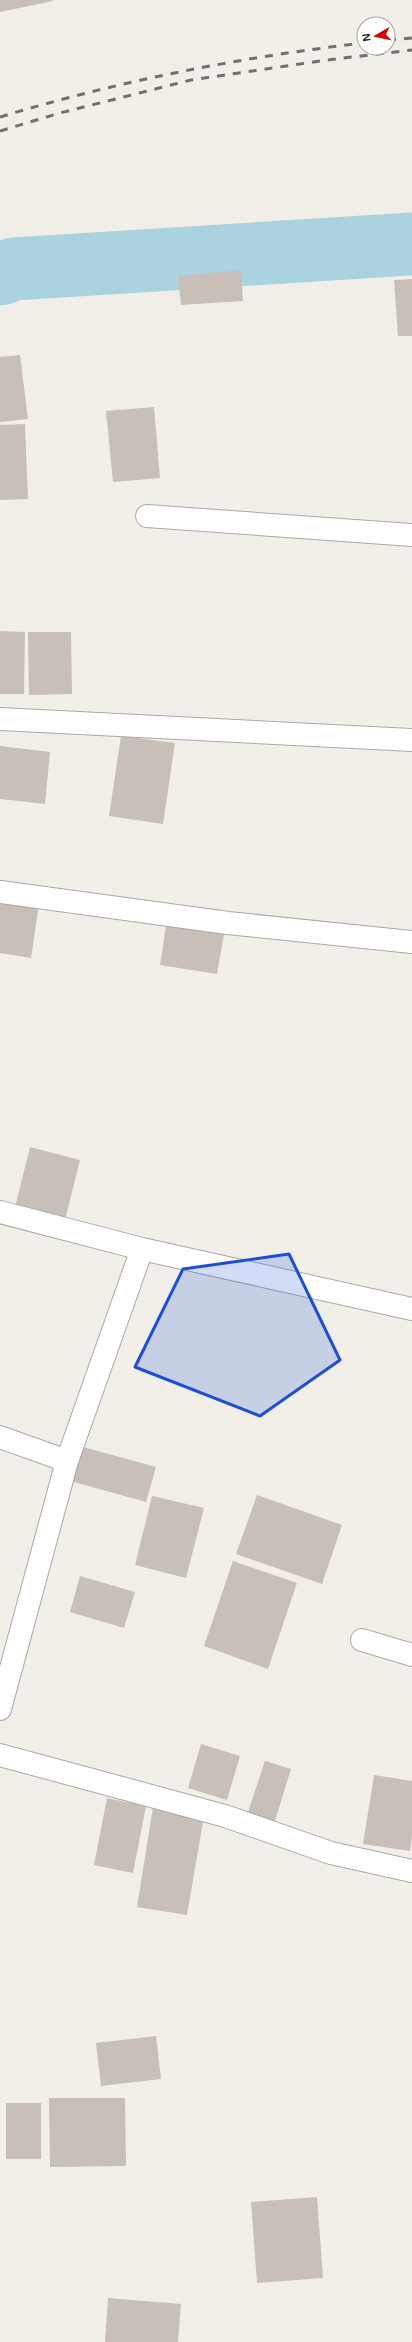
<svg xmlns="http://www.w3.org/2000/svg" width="412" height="2342" font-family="Arial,sans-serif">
<rect width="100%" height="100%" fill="#f2efe9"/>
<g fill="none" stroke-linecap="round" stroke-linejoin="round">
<path stroke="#aad3df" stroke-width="63" d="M 0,274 L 13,269 L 412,244"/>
</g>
<g fill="#c7bfb8">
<path d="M 0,0 L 53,0 L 53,1 L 0,12 Z"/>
<path d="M 241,270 L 243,301 L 181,305 L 178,276 Z"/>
<path d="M 412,279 L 412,336 L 398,336 L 394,280 Z"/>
<path d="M 20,355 L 28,419 L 0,422 L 0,357 Z"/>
<path d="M 154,407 L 160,478 L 113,482 L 106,411 Z"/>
<path d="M 25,424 L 28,499 L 0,500 L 0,425 Z"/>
<path d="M 0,631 L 25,632 L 24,694 L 0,694 Z"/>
<path d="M 28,632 L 71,632 L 72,694 L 29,695 Z"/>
<path d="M 121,736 L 175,743 L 163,824 L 109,816 Z"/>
<path d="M 0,746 L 50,752 L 45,804 L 0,799 Z"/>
<path d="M 0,898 L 39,904 L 31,958 L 0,953 Z"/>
<path d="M 167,920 L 225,929 L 217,974 L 160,965 Z"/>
<path d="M 30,1147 L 80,1160 L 65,1220 L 15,1207 Z"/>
<path d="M 76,1445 L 156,1467 L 146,1502 L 67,1480 Z"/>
<path d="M 257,1495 L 342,1525 L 322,1584 L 236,1554 Z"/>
<path d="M 152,1496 L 204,1508 L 186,1578 L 135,1565 Z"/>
<path d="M 233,1561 L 297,1583 L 268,1669 L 204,1646 Z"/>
<path d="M 80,1576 L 135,1592 L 124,1628 L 70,1612 Z"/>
<path d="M 201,1744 L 240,1756 L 227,1800 L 188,1788 Z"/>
<path d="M 265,1761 L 291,1769 L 274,1824 L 247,1815 Z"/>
<path d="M 374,1775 L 412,1781 L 412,1836 L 410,1851 L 363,1844 Z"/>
<path d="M 107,1798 L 146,1806 L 133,1873 L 94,1865 Z"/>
<path d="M 153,1807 L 204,1816 L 187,1915 L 137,1907 Z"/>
<path d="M 156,2036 L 161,2079 L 101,2086 L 96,2043 Z"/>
<path d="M 49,2098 L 125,2098 L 126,2166 L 50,2167 Z"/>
<rect x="6" y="2103" width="35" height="56"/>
<path d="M 317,2197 L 323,2278 L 257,2283 L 251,2202 Z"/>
<path d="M 108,2298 L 181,2304 L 178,2342 L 105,2342 Z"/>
</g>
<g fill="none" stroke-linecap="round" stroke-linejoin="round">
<defs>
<g id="minor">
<path d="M 147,516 L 412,535"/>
<path d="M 0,719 L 412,740"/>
<path d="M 0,892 L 228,923 L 412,942"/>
<path d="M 0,1212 L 142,1249 L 412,1309"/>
<path d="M 0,1437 L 67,1461"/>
<path d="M 362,1640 L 412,1655"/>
<path d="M 0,1709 L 67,1461 L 142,1249"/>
<path d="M 0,1755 L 225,1816 L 331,1853 L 412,1871"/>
</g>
</defs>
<use href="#minor" stroke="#a9a9a9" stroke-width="24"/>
<use href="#minor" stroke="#fff" stroke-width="22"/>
<g stroke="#707070" stroke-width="3" stroke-dasharray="8 8" stroke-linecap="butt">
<path d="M 388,40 L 412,38"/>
<path d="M 0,117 C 119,81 241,57 364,43"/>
<path d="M 0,131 L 60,113 L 191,80 L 327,60 L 412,50"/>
</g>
</g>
<path fill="#1d4ed8" fill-opacity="0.2" stroke="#1d4ed8" stroke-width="3" stroke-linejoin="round" d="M 289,1254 L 340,1360 L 260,1416 L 135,1367 L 183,1269 Z"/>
<g transform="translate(376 36) rotate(261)"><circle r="19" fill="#ffffff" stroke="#a7a7a7"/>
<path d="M0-3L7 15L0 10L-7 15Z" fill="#d40000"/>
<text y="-6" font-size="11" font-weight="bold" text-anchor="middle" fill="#222222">N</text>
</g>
</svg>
